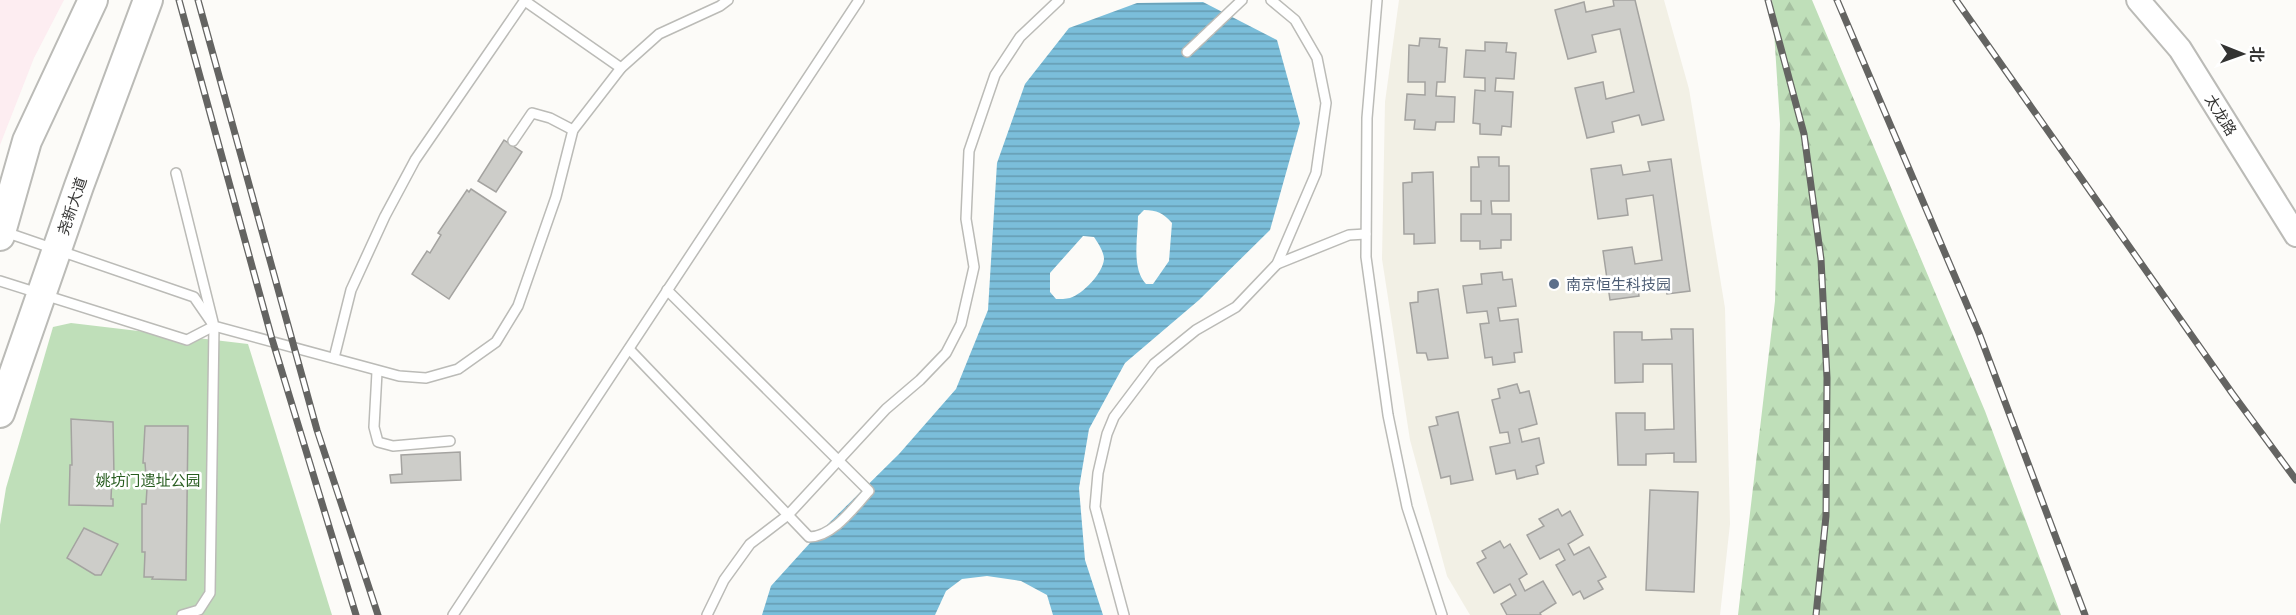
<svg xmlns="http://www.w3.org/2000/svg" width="2296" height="615" font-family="Arial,'Noto Sans SC',sans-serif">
<defs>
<pattern id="forest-firs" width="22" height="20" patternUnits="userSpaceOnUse" patternTransform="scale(1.5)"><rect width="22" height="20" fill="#bfdfb9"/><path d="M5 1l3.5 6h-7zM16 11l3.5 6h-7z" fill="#a5c0a0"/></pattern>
<pattern id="water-rules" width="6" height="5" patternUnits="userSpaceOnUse" patternTransform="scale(1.5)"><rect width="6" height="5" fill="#7bbeda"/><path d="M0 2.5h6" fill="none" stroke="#659bb1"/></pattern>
</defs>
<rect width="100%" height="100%" fill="#fcfbf8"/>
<path fill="#f2f0e5" d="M 1399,0 L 1664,0 L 1689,89 L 1725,308 L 1730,524 L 1720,615 L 1470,615 L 1447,576 L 1410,440 L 1382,259 L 1385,102 Z"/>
<path fill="#fdedf1" d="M 0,0 L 64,0 L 34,58 L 0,145 Z"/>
<path fill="#bfdfb9" d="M 71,323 L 248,344 L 332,615 L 0,615 L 0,525 L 6,488 L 53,327 Z"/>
<path fill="url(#forest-firs)" d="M 1772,0 L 1812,0 L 1985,411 L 2061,615 L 1738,615 L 1775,301 L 1780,124 Z"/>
<path fill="url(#water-rules)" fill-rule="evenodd" d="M 1203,2 L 1277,40 L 1300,123 L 1270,230 L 1199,300 L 1125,363 L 1089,429 L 1079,488 L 1085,560 L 1103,615 L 1053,615 L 1047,595 L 1021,581 L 987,576 L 962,579 L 946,591 L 935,615 L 762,615 L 771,586 L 819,533 L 899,454 L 956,389 L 988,310 L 997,163 L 1025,84 L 1069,28 L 1137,3 ZM 1144,210 C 1157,210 1163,213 1172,223 L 1169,261 L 1153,284 L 1146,284 C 1131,268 1138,237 1138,216 ZM 1083,236 L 1094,237 C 1098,243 1104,252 1104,259 C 1103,273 1083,294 1070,298 C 1066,299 1060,299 1056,299 L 1050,292 L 1050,273 Z"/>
<g fill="#cdcdc9" stroke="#a4a3a0" stroke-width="1.5">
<path d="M 1613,0 L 1635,0 L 1664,120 L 1642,125 L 1639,115 L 1612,122 L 1614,132 L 1587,138 L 1575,88 L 1603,82 L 1606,99 L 1634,92 L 1620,29 L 1592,35 L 1596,52 L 1568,59 L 1555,10 L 1584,2 L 1586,12 L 1614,6 Z"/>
<path d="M 1420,38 L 1440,39 L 1439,47 L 1447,48 L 1445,82 L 1437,82 L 1436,96 L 1455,97 L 1454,122 L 1436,122 L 1435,130 L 1414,129 L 1415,120 L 1405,120 L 1407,94 L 1425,95 L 1425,82 L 1408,82 L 1409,45 L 1419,46 Z"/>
<path d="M 1485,42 L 1507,43 L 1506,52 L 1516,53 L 1514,79 L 1496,78 L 1495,91 L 1513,92 L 1511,127 L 1502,126 L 1501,135 L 1480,134 L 1480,124 L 1473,123 L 1475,90 L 1485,91 L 1485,78 L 1464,77 L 1466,50 L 1485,51 Z"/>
<path d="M 504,140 L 522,152 L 496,192 L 478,181 Z"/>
<path d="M 1478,157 L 1499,157 L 1499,166 L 1509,166 L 1509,201 L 1491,201 L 1492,214 L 1511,214 L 1511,240 L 1501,240 L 1501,248 L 1480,249 L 1480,241 L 1461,241 L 1461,214 L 1481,214 L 1481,201 L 1471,201 L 1471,167 L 1479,167 Z"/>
<path d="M 1671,159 L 1690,291 L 1667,294 L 1665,283 L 1638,288 L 1639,296 L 1610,300 L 1603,251 L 1632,247 L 1635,264 L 1662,260 L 1653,195 L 1626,199 L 1628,215 L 1598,219 L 1591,169 L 1621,165 L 1623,175 L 1650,171 L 1648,162 Z"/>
<path d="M 1433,172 L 1435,243 L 1414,244 L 1414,234 L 1404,234 L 1403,183 L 1412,182 L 1412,173 Z"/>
<path d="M 471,189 L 506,212 L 449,299 L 412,274 L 427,251 L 430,253 L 441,235 L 438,233 L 467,190 L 469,192 Z"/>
<path d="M 1502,272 L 1503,280 L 1512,279 L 1516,306 L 1498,308 L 1500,321 L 1518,319 L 1522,352 L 1514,353 L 1515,362 L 1493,365 L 1492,357 L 1485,358 L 1480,324 L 1489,323 L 1487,311 L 1467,313 L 1463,286 L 1482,284 L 1481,274 Z"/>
<path d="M 1438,289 L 1448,358 L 1428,360 L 1426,353 L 1417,353 L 1410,303 L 1418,302 L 1418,292 Z"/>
<path d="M 1671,329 L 1693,329 L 1696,462 L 1674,462 L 1674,453 L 1646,454 L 1646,465 L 1618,465 L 1616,413 L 1645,413 L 1645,430 L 1674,429 L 1672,364 L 1643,364 L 1643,382 L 1615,383 L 1614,332 L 1642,332 L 1642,340 L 1672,339 Z"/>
<path d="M 1517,384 L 1520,393 L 1529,391 L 1537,424 L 1519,429 L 1522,442 L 1539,438 L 1544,463 L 1536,466 L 1538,474 L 1517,479 L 1515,470 L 1496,474 L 1490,447 L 1510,443 L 1508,432 L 1500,433 L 1492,400 L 1500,398 L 1498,389 Z"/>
<path d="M 1458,412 L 1473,480 L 1451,484 L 1450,476 L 1441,478 L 1429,427 L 1438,425 L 1436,417 Z"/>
<path d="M 71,419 L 113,422 L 114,476 L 112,476 L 111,499 L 113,499 L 113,506 L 69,505 L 70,465 L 72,465 Z"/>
<path d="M 145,426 L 188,426 L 186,580 L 152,579 L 153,577 L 144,577 L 145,552 L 142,552 L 142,504 L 146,504 L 147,488 L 145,463 L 143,463 Z"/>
<path d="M 460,452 L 461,480 L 391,483 L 390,475 L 402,474 L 401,455 Z"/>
<path d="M 1650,490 L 1698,492 L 1694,592 L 1646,590 Z"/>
<path d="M 1558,509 L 1562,516 L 1570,511 L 1583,535 L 1568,544 L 1574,555 L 1589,547 L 1606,577 L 1598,581 L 1603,589 L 1584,599 L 1580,591 L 1573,595 L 1556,565 L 1565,560 L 1559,549 L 1540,559 L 1527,535 L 1544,526 L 1539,519 Z"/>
<path d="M 84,528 L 118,544 L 101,575 L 95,575 L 67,558 Z"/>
<path d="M 1500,541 L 1504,548 L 1510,544 L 1527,574 L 1519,579 L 1525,591 L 1543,581 L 1556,603 L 1540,613 L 1541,615 L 1507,615 L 1501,604 L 1516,595 L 1510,584 L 1494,593 L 1477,563 L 1486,558 L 1482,551 Z"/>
</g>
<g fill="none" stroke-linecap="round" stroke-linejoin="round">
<defs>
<g id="service">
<path d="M 1377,0 L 1367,118 L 1366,257 L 1388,415 L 1407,507 L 1442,615"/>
<path d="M 525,1 L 621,68"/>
<path d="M 1187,52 L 1242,0"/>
<path d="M 513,141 L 532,113 L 550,118 L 573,130"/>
<path d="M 176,173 L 214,326 L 399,376 L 426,378 L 458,369 L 496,342 L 518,306 L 556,197 L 573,130 L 621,68 L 659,34 L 720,6 L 728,0"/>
<path d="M 5,232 L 194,297 L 214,326 L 210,593 L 199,610 L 182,615"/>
<path d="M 1277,264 L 1349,235 L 1366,234"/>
<path d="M 0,281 L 187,340 L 214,326"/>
<path d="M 629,349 L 809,537 C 833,537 854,507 869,491 L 667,290"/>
<path d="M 334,358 L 351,290 L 385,216 L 415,160 L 525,0"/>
<path d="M 377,372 L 374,427 L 378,442 L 393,446 L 450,441"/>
<path d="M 453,615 L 859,0"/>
<path d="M 707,615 L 724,580 L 750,544 L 788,515 L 886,409 L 920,380 L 946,353 L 961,324 L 974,267 L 966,219 L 969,151 L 995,75 L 1020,37 L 1059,0"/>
<path d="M 1124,615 L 1095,507 L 1098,473 L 1107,434 L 1114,417 L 1154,364 L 1196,330 L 1236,307 L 1277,264 L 1316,173 L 1326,103 L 1317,58 L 1295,20 L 1271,0"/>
</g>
<path id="tertiary" d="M 2138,0 L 2180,49 L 2296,235"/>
<g id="primary">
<path d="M 0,236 L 27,141 L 93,0"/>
<path d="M 0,413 L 79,186 L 148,0"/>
</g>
</defs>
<use href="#service" stroke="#bbbbb7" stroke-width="12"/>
<use href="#tertiary" stroke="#bbbbb7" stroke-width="26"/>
<use href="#primary" stroke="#bbbbb7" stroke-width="32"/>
<use href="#service" stroke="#fff" stroke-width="9"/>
<use href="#tertiary" stroke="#fff" stroke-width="22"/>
<use href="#primary" stroke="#fff" stroke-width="28"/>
<defs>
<g id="rail">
<path d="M 179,0 L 272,339 L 356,615"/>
<path d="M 198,0 L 317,430 L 378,615"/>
<path d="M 1768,0 L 1804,134 L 1821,259 L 1827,378 L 1826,516 L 1816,615"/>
<path d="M 1837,0 L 1979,333 L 2085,615"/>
<path d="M 1956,0 L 2232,393 L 2296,480"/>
</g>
</defs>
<use href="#rail" stroke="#646462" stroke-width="7"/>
<use href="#rail" stroke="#fff" stroke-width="4.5" stroke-dasharray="14" stroke-linecap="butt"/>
</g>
<circle fill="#5c6f8a" stroke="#fff" stroke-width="2" cx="1554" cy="284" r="6"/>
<g text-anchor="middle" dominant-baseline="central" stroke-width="5" stroke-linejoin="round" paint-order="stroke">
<g font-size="15" fill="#333332" stroke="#fff">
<text transform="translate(2221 115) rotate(58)">太龙路</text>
<text transform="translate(72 206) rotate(-71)">尧新大道</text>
</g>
<g font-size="15" fill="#4e5e75" stroke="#fff" text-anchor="start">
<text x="1566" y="284">南京恒生科技园</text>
</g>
<g font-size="15" fill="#285d20" stroke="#fff">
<text x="148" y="480">姚坊门遗址公园</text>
</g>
</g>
<g transform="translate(2242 54) rotate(91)" stroke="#ffffff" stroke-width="4.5" paint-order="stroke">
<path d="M0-4.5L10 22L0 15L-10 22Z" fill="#333332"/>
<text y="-9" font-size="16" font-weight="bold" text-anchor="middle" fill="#333332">北</text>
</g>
</svg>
